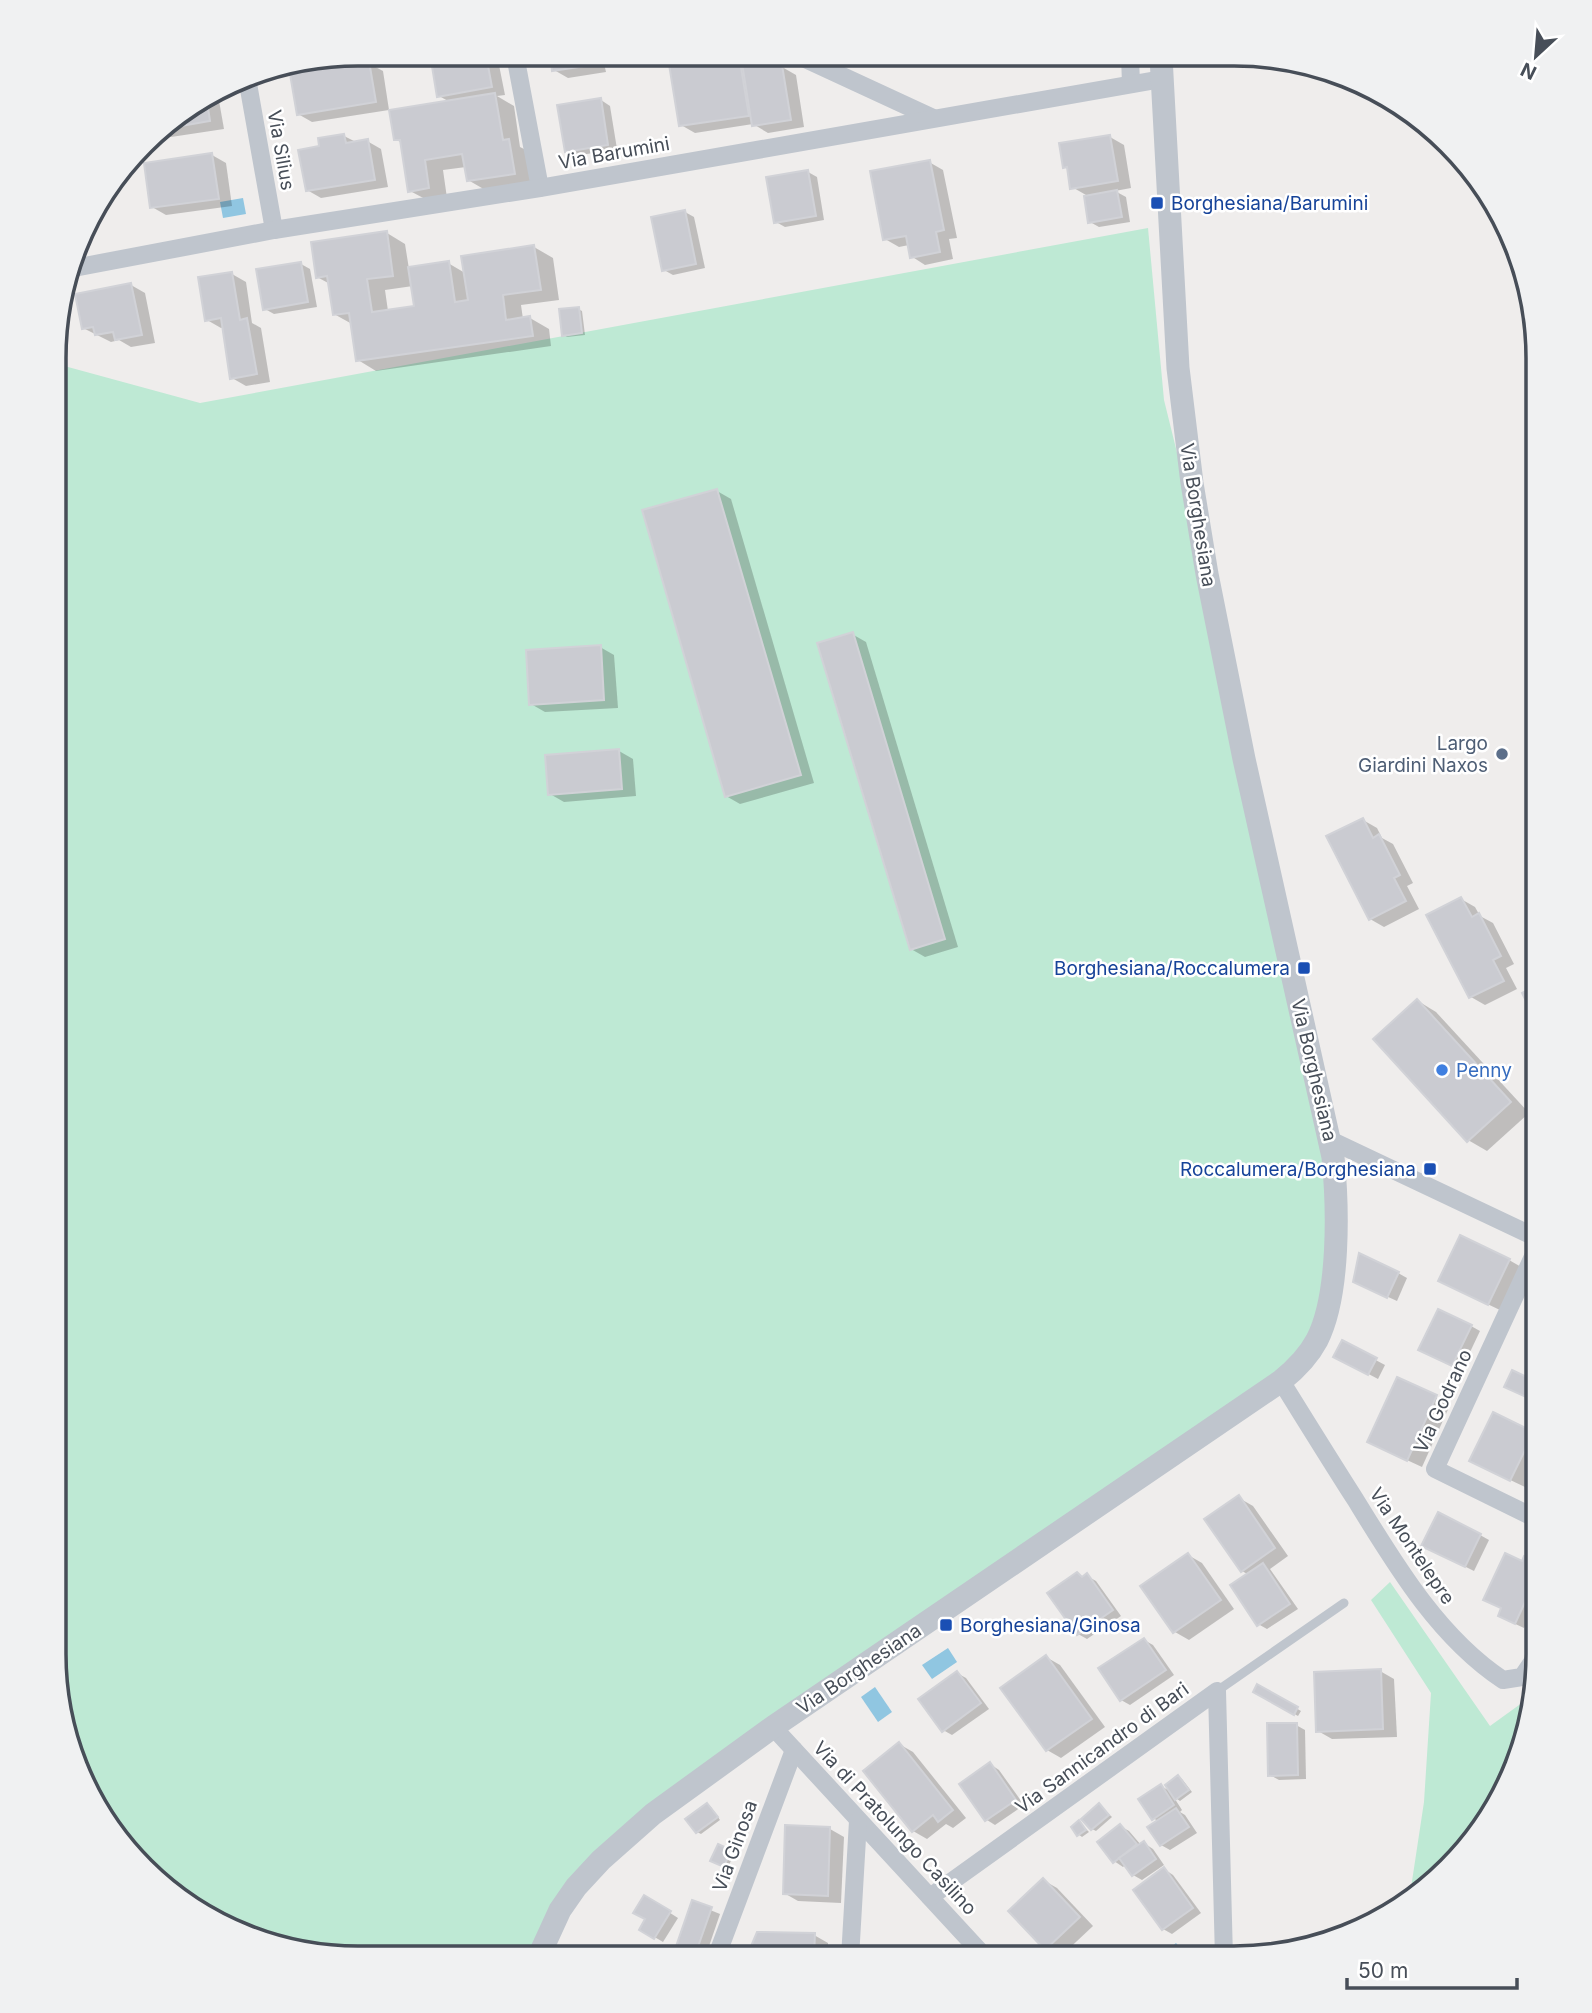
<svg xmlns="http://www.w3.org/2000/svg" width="1592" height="2013" font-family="Inter,sans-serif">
<rect width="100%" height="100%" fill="#efedec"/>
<g fill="#bee9d4">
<path d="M 1148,228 L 1164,400 L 1207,574 L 1334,1168 L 1316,1343 L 625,1838 L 538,1958 L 338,1958 L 261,1943 L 190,1908 L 95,1806 L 65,1733 L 54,1655 L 57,364 L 200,403 Z"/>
<path d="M 1390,1582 L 1490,1726 L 1530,1697 L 1497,1807 L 1448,1870 L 1409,1901 L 1424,1802 L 1431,1693 L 1371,1600 Z"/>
</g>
<g fill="#90c6e1">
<path d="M 243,198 L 246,214 L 223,218 L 220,202 Z"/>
<path d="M 948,1648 L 957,1662 L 932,1679 L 922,1665 Z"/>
<path d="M 875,1687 L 892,1712 L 878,1722 L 861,1697 Z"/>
<path d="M 1176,1943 L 1188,1958 L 1167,1958 L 1163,1954 Z"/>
</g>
<g fill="#0003" fill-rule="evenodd">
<path d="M 431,54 L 497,55 L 505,95 L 497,96 L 514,106 L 520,147 L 528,151 L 533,184 L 487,191 L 468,180 L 466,167 L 443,170 L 447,198 L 429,201 L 410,191 L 402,143 L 395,139 L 450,102 L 439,96 Z"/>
<path d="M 551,55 L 613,55 L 613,57 L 603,59 L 606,72 L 568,78 L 554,70 Z"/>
<path d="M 701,55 L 722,55 L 727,58 L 739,56 L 743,58 L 761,55 L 796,75 L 804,127 L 768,133 L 753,124 L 695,133 L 681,125 Z"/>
<path d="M 368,63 L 383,71 L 389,110 L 312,122 L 298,114 Z"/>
<path d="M 218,95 L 224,129 L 171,137 L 158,130 Z"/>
<path d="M 601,100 L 610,106 L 617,149 L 575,156 L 566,151 Z"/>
<path d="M 344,136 L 356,142 L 367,141 L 381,149 L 388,187 L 321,198 L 307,190 L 321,148 Z"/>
<path d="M 1110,137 L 1124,145 L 1131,188 L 1115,191 L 1126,197 L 1130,222 L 1099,227 L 1090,222 L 1086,195 L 1072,187 L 1069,169 L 1065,167 Z"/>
<path d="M 212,155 L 226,163 L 232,206 L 166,215 L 152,207 Z"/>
<path d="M 929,162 L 943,170 L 957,238 L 949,239 L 953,259 L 925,265 L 911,256 L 909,245 L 899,247 L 885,239 Z"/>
<path d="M 808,172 L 817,177 L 824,220 L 785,227 L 776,222 Z"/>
<path d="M 685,212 L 694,217 L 705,268 L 673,275 L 664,270 Z"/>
<path d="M 387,233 L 405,244 L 409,269 L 448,263 L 465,273 L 534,247 L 553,258 L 559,300 L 521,305 L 523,319 L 530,318 L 549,329 L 551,346 L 376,371 L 358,360 L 352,324 L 334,314 L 330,284 L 317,277 ZM 413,286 L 416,307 L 388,311 L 385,290 Z"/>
<path d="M 301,264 L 310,269 L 317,307 L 274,314 L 265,309 Z"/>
<path d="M 232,274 L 246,282 L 252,323 L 261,328 L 270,382 L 246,386 L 232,378 L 224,327 L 221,328 L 207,320 Z"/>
<path d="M 131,285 L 145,293 L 155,343 L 131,347 L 119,340 L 111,342 L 83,328 Z"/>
<path d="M 578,309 L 582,311 L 585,335 L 567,337 L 564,335 Z"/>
<path d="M 717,491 L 731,499 L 814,783 L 740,804 L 726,796 Z"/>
<path d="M 852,634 L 866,642 L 958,947 L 925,957 L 911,949 Z"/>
<path d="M 600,647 L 614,655 L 618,708 L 545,712 L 531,704 Z"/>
<path d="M 619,751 L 633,759 L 636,796 L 564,802 L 550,794 Z"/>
<path d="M 1363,820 L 1377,828 L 1382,838 L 1393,844 L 1413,883 L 1407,886 L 1419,909 L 1384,927 L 1370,919 Z"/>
<path d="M 1461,899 L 1475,907 L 1480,916 L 1493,923 L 1514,964 L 1506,968 L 1517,989 L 1485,1005 L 1471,997 Z"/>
<path d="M 1418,1001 L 1436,1012 L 1529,1113 L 1487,1151 L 1468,1140 Z"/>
<path d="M 1509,1260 L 1523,1268 L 1502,1311 L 1454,1288 Z"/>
<path d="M 1398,1273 L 1407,1278 L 1397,1301 L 1364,1286 Z"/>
<path d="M 1471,1326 L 1480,1331 L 1462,1369 L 1429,1354 Z"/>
<path d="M 1342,1342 L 1385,1365 L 1378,1379 L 1344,1361 Z"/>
<path d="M 1398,1379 L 1450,1405 L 1422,1467 L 1383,1449 Z"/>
<path d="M 1494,1414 L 1537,1436 L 1537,1461 L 1525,1487 L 1485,1468 Z"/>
<path d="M 1239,1498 L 1253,1506 L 1288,1556 L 1270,1569 L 1298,1609 L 1267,1629 L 1258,1624 L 1249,1575 L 1242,1571 Z"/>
<path d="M 1480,1535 L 1489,1540 L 1474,1571 L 1432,1550 Z"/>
<path d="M 1188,1555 L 1202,1563 L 1234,1609 L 1189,1640 L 1175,1632 L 1143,1587 Z"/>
<path d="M 1525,1558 L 1537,1564 L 1537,1600 L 1524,1628 L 1509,1621 Z"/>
<path d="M 1077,1574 L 1084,1578 L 1087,1576 L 1096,1581 L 1121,1616 L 1087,1639 L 1078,1634 Z"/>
<path d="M 1144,1640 L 1153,1645 L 1174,1675 L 1130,1705 L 1121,1700 Z"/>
<path d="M 1046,1657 L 1060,1665 L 1105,1727 L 1061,1758 L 1047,1750 Z"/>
<path d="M 1380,1671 L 1394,1679 L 1397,1737 L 1332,1739 L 1318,1731 Z"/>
<path d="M 957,1673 L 966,1678 L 989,1709 L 952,1735 L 943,1730 Z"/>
<path d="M 1258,1686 L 1301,1711 L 1298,1716 L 1255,1691 Z"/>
<path d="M 1296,1725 L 1305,1730 L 1306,1779 L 1279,1780 L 1270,1775 Z"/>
<path d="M 899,1744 L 913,1752 L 966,1818 L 953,1828 L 946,1824 L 927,1839 L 913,1831 Z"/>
<path d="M 990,1764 L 999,1770 L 1024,1805 L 995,1825 L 987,1820 Z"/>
<path d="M 1179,1777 L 1182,1779 L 1192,1792 L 1180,1801 L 1173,1796 L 1182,1810 L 1180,1812 L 1185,1815 L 1197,1833 L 1170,1850 L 1161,1845 L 1158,1821 L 1153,1818 L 1161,1786 L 1173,1793 Z"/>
<path d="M 707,1805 L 711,1807 L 720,1820 L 701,1834 L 697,1832 Z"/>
<path d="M 1099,1805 L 1112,1817 L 1096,1831 L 1092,1829 Z"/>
<path d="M 1080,1823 L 1089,1832 L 1082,1837 L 1078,1834 Z"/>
<path d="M 1120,1826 L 1129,1831 L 1141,1845 L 1144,1843 L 1153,1849 L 1164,1865 L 1142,1880 L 1133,1875 L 1126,1864 L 1123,1867 L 1114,1861 Z"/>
<path d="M 830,1829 L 844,1837 L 841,1903 L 798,1901 L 784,1893 Z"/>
<path d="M 731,1851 L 734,1853 L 728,1868 L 712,1860 Z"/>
<path d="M 1164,1869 L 1173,1875 L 1201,1913 L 1172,1934 L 1163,1929 Z"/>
<path d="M 1043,1880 L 1057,1888 L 1093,1926 L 1060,1957 L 1046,1949 L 1010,1911 Z"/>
<path d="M 645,1897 L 678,1918 L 663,1942 L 641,1929 L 647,1919 Z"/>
<path d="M 693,1903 L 720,1914 L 705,1958 L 674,1958 Z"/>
<path d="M 759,1933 L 814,1935 L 828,1943 L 828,1958 L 748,1958 Z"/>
</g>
<g fill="#cacbd1" stroke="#d1d2d7" stroke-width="2">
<path d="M 430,54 L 486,55 L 492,87 L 437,97 Z"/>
<path d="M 550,55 L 591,55 L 592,65 L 552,71 Z"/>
<path d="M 690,55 L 720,55 L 721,57 L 739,55 L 749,116 L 679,126 L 668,58 Z"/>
<path d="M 749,55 L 764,55 L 782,65 L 791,120 L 752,126 L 741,57 Z"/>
<path d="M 369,61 L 376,102 L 297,115 L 290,74 Z"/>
<path d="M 495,93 L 503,140 L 509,139 L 515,174 L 467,181 L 462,154 L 425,160 L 429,188 L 408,192 L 400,140 L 394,140 L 389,110 Z"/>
<path d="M 601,98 L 608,145 L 565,152 L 557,105 Z"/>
<path d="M 207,101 L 210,121 L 158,130 L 158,129 Z"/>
<path d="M 344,134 L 346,143 L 368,139 L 375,180 L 306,191 L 298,150 L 319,146 L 318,138 Z"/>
<path d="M 1110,135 L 1118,181 L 1070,189 L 1067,167 L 1063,168 L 1059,143 Z"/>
<path d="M 212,153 L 219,199 L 150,208 L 144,163 Z"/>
<path d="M 930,160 L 944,230 L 936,232 L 940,252 L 910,258 L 906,236 L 883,240 L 870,171 Z"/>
<path d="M 808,170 L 816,216 L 774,223 L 766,177 Z"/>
<path d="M 1117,190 L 1122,217 L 1088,223 L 1084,196 Z"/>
<path d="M 685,210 L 696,264 L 662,271 L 651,217 Z"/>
<path d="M 387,231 L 393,276 L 367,279 L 372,312 L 414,306 L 408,267 L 449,261 L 455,302 L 468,300 L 461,256 L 534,245 L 541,290 L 503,295 L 506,320 L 530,316 L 533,336 L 356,361 L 349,313 L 333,315 L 327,276 L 316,278 L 311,242 Z"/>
<path d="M 301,262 L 308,302 L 263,310 L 256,269 Z"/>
<path d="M 232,272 L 240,320 L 247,318 L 257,374 L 230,379 L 221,318 L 205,321 L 198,277 Z"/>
<path d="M 131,283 L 142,335 L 115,340 L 113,332 L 95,335 L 93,327 L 82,329 L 75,294 Z"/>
<path d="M 579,307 L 582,333 L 562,336 L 559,309 Z"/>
<path d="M 717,489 L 801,775 L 725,797 L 642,510 Z"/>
<path d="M 853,632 L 945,939 L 910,950 L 817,643 Z"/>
<path d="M 601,645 L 604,700 L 529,705 L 526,650 Z"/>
<path d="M 619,749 L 622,789 L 548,795 L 545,755 Z"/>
<path d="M 1363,818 L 1373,838 L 1379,834 L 1400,875 L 1394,878 L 1406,901 L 1369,920 L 1326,836 Z"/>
<path d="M 1461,897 L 1472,917 L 1479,913 L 1501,956 L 1493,960 L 1504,981 L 1469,998 L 1426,915 Z"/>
<path d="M 1537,985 L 1537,1023 L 1522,993 Z"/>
<path d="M 1417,999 L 1511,1102 L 1467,1142 L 1373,1039 Z"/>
<path d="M 1460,1235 L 1510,1259 L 1488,1305 L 1438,1281 Z"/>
<path d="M 1359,1253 L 1399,1272 L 1387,1298 L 1353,1282 Z"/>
<path d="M 1438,1309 L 1472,1325 L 1452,1366 L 1418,1350 Z"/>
<path d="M 1342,1340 L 1377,1358 L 1368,1375 L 1333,1357 Z"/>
<path d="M 1512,1370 L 1537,1382 L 1537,1402 L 1504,1387 Z"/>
<path d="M 1397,1377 L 1437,1395 L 1407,1461 L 1367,1442 Z"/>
<path d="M 1493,1412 L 1534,1432 L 1510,1481 L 1469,1461 Z"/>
<path d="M 1239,1495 L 1275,1548 L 1241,1572 L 1204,1519 Z"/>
<path d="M 1438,1512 L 1481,1534 L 1465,1567 L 1421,1546 Z"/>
<path d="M 1188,1553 L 1221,1600 L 1173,1633 L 1140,1586 Z"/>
<path d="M 1505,1553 L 1522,1561 L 1524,1556 L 1537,1562 L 1537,1576 L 1515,1624 L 1498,1616 L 1501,1608 L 1483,1600 Z"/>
<path d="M 1263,1563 L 1290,1604 L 1257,1626 L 1230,1585 Z"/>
<path d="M 1077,1572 L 1082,1577 L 1087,1573 L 1113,1610 L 1077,1635 L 1047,1593 Z"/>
<path d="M 1144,1638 L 1166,1670 L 1120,1701 L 1098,1668 Z"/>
<path d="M 1046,1655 L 1092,1719 L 1046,1751 L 1000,1688 Z"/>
<path d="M 1381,1669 L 1383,1729 L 1316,1732 L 1314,1672 Z"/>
<path d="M 957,1671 L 981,1703 L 942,1732 L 918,1699 Z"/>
<path d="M 1257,1684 L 1298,1707 L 1294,1715 L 1253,1692 Z"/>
<path d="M 1267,1723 L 1297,1723 L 1298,1775 L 1268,1776 Z"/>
<path d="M 899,1742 L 953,1810 L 938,1822 L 933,1815 L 912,1832 L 863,1771 Z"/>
<path d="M 990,1762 L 1016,1800 L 985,1821 L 959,1784 Z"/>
<path d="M 1178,1775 L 1189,1790 L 1175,1800 L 1165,1785 Z"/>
<path d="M 1161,1784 L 1174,1805 L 1152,1820 L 1138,1799 Z"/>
<path d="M 707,1803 L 718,1817 L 696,1833 L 685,1819 Z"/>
<path d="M 1099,1803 L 1109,1815 L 1091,1830 L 1081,1819 Z"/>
<path d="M 1176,1808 L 1189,1827 L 1160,1846 L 1147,1827 Z"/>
<path d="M 1079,1820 L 1086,1830 L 1077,1836 L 1071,1827 Z"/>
<path d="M 1120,1824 L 1137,1844 L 1113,1863 L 1097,1842 Z"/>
<path d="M 785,1825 L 830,1827 L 828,1896 L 783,1894 Z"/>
<path d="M 1144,1841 L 1156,1859 L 1132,1876 L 1119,1858 Z"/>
<path d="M 718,1844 L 731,1850 L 724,1867 L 710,1861 Z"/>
<path d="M 1164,1867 L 1193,1908 L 1162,1930 L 1133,1890 Z"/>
<path d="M 1043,1878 L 1080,1917 L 1045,1950 L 1008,1911 Z"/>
<path d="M 644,1895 L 671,1911 L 654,1939 L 639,1930 L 645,1919 L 633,1913 Z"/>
<path d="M 692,1900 L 712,1907 L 694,1958 L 672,1958 Z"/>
<path d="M 757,1932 L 815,1933 L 814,1958 L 746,1958 Z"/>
</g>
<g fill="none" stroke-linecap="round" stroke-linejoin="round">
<path stroke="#bfc5cd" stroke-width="9" d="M 1217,1691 L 1344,1603"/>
<g stroke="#bfc5cd" stroke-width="18">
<path d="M 515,55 L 540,188"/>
<path d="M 799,56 L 933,118"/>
<path d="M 1130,56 L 1131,84"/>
<path d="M 247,78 L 274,230"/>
<path d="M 74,268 L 274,230 L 540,188 L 1162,79"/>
<path d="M 1330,1140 L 1537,1238"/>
<path d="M 1281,1381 C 1306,1421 1330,1460 1355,1499 C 1395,1564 1438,1637 1503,1680 L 1522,1677 L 1537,1655"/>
<path d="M 1537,1519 L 1435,1469 L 1537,1248"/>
<path d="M 773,1727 L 986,1958"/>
<path d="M 930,1897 L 1217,1691 L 1224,1958"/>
<path d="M 716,1958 L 794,1750"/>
<path d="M 850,1958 L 858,1821"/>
</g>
<path stroke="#bfc5cd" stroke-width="23" d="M 538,1958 L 560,1910 L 576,1887 L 601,1860 L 653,1814 L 773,1727 L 1281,1381 C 1296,1369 1308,1357 1317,1340 C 1340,1295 1338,1207 1333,1157 L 1244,759 L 1207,574 L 1192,483 L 1178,368 L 1161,57"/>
</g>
<g fill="#1a4fb4" stroke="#fff" stroke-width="2.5">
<rect x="1150" y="196" width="14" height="14" rx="3.5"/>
<rect x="1297" y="961" width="14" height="14" rx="3.5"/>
<rect x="1423" y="1162" width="14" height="14" rx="3.5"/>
<rect x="939" y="1618" width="14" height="14" rx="3.5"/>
</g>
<circle fill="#5c6f8a" stroke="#fff" stroke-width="2.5" cx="1502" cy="754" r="7"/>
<circle fill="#3f7fe0" stroke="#fff" stroke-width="2.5" cx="1442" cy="1070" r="7"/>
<g text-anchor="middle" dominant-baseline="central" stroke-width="5" stroke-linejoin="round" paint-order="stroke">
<g font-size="19" fill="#474e58" stroke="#fff">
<text transform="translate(281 150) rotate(80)">Via Silius</text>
<text transform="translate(614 153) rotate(-10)">Via Barumini</text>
<text transform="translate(1198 515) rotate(81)">Via Borghesiana</text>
<text transform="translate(1314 1070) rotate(77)">Via Borghesiana</text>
<text transform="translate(1443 1401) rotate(-65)">Via Godrano</text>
<text transform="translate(1412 1546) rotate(56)">Via Montelepre</text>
<text transform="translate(859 1669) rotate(-34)">Via Borghesiana</text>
<text transform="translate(1102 1748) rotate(-36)">Via Sannicandro di Bari</text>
<text transform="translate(895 1828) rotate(47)">Via di Pratolungo Casilino</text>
<text transform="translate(735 1846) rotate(-70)">Via Ginosa</text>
</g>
<g font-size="19" fill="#164399" stroke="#fff" text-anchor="start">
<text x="1171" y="203">Borghesiana/Barumini</text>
<text x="1290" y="968" text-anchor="end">Borghesiana/Roccalumera</text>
<text x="1416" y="1169" text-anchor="end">Roccalumera/Borghesiana</text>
<text x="960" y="1625">Borghesiana/Ginosa</text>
</g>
<g font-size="19" fill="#4e5e75" stroke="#fff" text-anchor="end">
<text x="1488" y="743">Largo<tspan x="1488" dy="22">Giardini Naxos</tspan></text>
</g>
<g font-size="19" fill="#366cbe" stroke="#fff" text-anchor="start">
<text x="1456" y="1070">Penny</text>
</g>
</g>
<path d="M0 0H1592V2013H0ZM358 66H1234A292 292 0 0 1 1526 358V1654A292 292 0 0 1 1234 1946H358A292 292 0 0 1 66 1654V358A292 292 0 0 1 358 66Z" fill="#f0f1f2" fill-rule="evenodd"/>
<path fill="none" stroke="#474e58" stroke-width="3.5" d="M358 66H1234A292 292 0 0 1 1526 358V1654A292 292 0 0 1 1234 1946H358A292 292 0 0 1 66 1654V358A292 292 0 0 1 358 66Z"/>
<g transform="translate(1536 56) rotate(206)" stroke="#ffffff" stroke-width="5" paint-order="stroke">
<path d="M0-5L12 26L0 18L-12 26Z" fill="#474e58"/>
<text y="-10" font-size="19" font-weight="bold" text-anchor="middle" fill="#474e58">N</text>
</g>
<path d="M1347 1978v10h170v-10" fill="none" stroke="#474e58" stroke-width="3.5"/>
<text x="1358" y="1978" font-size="21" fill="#474e58" stroke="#ffffff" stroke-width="5" paint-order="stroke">50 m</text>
</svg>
